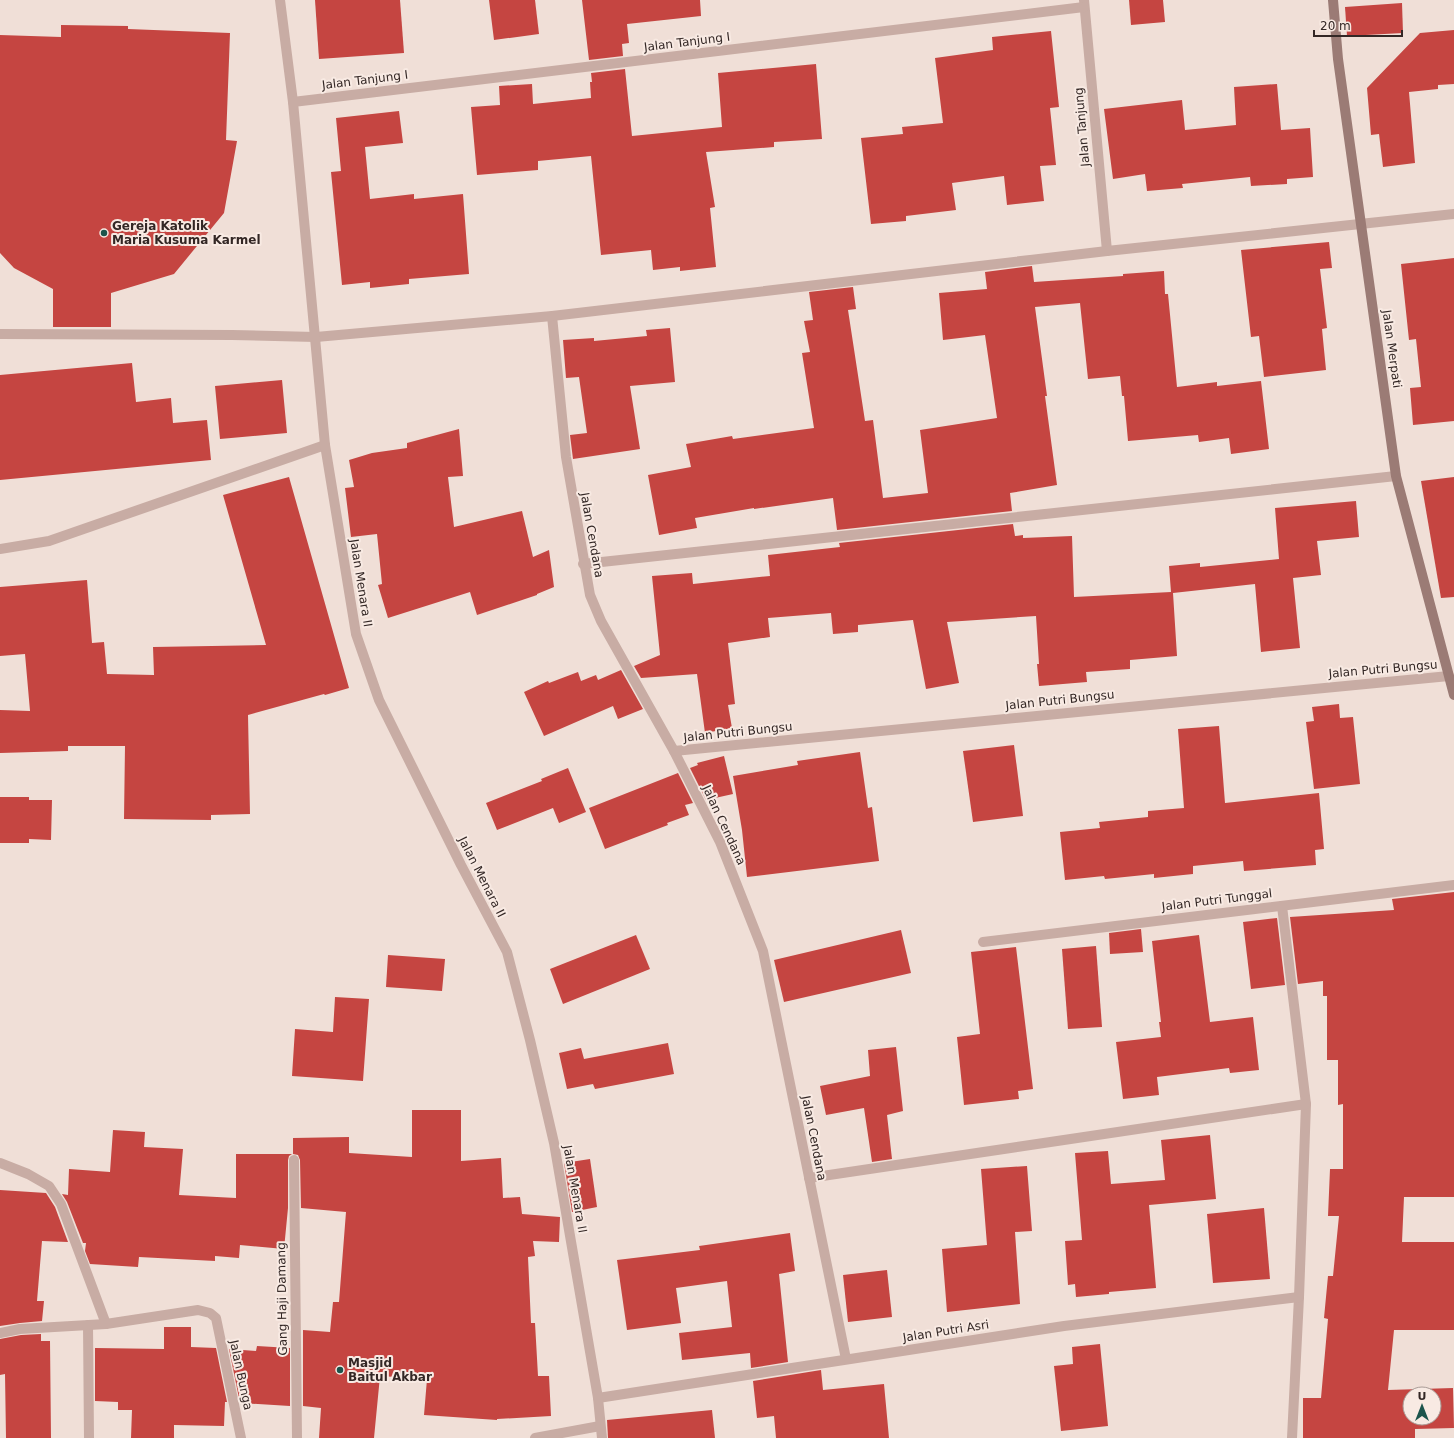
<svg xmlns="http://www.w3.org/2000/svg" width="1454" height="1438" font-family="'DejaVu Sans',sans-serif">
<rect width="100%" height="100%" fill="#f0dfd7"/>
<g fill="#c54541" fill-rule="evenodd">
<path d="M 315,0 L 400,0 L 404,53 L 319,59 Z"/>
<path d="M 489,0 L 535,0 L 539,34 L 494,40 Z"/>
<path d="M 582,0 L 700,0 L 701,16 L 627,24 L 629,43 L 622,44 L 623,56 L 589,60 Z"/>
<path d="M 1129,0 L 1163,0 L 1165,22 L 1131,25 Z"/>
<path d="M 1402,3 L 1403,33 L 1347,36 L 1345,7 Z"/>
<path d="M 61,25 L 128,26 L 128,29 L 230,33 L 226,140 L 237,141 L 224,213 L 174,274 L 111,293 L 111,327 L 53,327 L 53,289 L 14,268 L 0,253 L 0,35 L 61,37 Z"/>
<path d="M 1454,30 L 1454,84 L 1438,85 L 1438,89 L 1409,92 L 1415,163 L 1383,167 L 1379,134 L 1371,135 L 1367,88 L 1420,33 Z"/>
<path d="M 1051,31 L 1059,107 L 1050,108 L 1056,165 L 1040,166 L 1044,201 L 1007,205 L 1004,176 L 952,183 L 956,210 L 906,216 L 906,221 L 871,224 L 861,138 L 903,134 L 902,127 L 943,123 L 935,58 L 993,50 L 992,37 Z"/>
<path d="M 816,64 L 822,139 L 774,142 L 774,147 L 706,152 L 715,207 L 710,208 L 716,267 L 680,271 L 680,267 L 653,270 L 651,250 L 601,255 L 591,156 L 538,161 L 538,170 L 477,175 L 471,107 L 500,105 L 499,86 L 532,84 L 533,104 L 591,98 L 590,82 L 592,82 L 591,73 L 625,69 L 632,136 L 722,127 L 718,73 Z"/>
<path d="M 1277,84 L 1281,130 L 1310,128 L 1313,177 L 1287,179 L 1287,184 L 1251,186 L 1250,177 L 1182,184 L 1183,188 L 1147,191 L 1145,174 L 1113,179 L 1104,109 L 1182,100 L 1185,130 L 1236,125 L 1234,87 Z"/>
<path d="M 399,111 L 403,143 L 365,147 L 370,199 L 414,194 L 414,199 L 463,194 L 469,274 L 409,279 L 409,284 L 370,288 L 370,282 L 342,285 L 331,172 L 341,171 L 336,118 Z"/>
<path d="M 1329,242 L 1332,268 L 1320,269 L 1327,328 L 1322,329 L 1326,370 L 1264,377 L 1259,336 L 1251,337 L 1241,250 Z"/>
<path d="M 1454,258 L 1454,421 L 1413,425 L 1410,388 L 1421,387 L 1416,339 L 1409,340 L 1401,264 Z"/>
<path d="M 1032,266 L 1034,282 L 1123,276 L 1123,274 L 1164,271 L 1165,294 L 1168,294 L 1177,387 L 1217,382 L 1217,386 L 1261,381 L 1269,449 L 1231,454 L 1229,438 L 1199,442 L 1198,435 L 1128,441 L 1124,396 L 1122,396 L 1120,376 L 1088,379 L 1080,303 L 1035,307 L 1047,396 L 1045,396 L 1057,485 L 1010,493 L 1012,511 L 837,530 L 833,498 L 754,509 L 754,508 L 695,518 L 697,528 L 659,535 L 648,475 L 691,467 L 686,444 L 732,436 L 733,439 L 814,428 L 802,353 L 810,352 L 804,321 L 813,320 L 809,292 L 853,287 L 856,309 L 848,310 L 865,421 L 873,420 L 883,498 L 928,493 L 920,430 L 997,418 L 985,335 L 943,340 L 939,293 L 987,289 L 985,272 Z"/>
<path d="M 670,328 L 675,382 L 630,386 L 640,449 L 573,459 L 570,435 L 587,433 L 579,377 L 566,378 L 563,340 L 594,338 L 594,341 L 647,336 L 646,330 Z"/>
<path d="M 132,363 L 136,402 L 171,398 L 173,423 L 207,420 L 211,460 L 0,480 L 0,375 Z"/>
<path d="M 282,380 L 287,433 L 220,439 L 215,386 Z"/>
<path d="M 459,429 L 463,476 L 448,477 L 454,527 L 522,511 L 533,557 L 549,550 L 554,587 L 537,594 L 537,595 L 477,615 L 470,592 L 388,618 L 378,585 L 382,584 L 377,534 L 351,537 L 345,488 L 354,487 L 349,460 L 372,453 L 407,448 L 407,443 Z"/>
<path d="M 289,477 L 349,688 L 325,695 L 324,694 L 248,715 L 250,814 L 211,815 L 211,820 L 124,819 L 125,746 L 68,746 L 68,751 L 0,753 L 0,710 L 30,711 L 25,654 L 0,656 L 0,587 L 87,580 L 92,643 L 104,642 L 107,674 L 154,675 L 153,647 L 266,645 L 223,495 Z"/>
<path d="M 1454,477 L 1454,597 L 1441,598 L 1421,481 Z"/>
<path d="M 1356,501 L 1359,537 L 1317,541 L 1321,575 L 1293,578 L 1300,648 L 1261,652 L 1255,584 L 1173,593 L 1177,656 L 1130,660 L 1130,669 L 1086,672 L 1087,682 L 1039,686 L 1037,664 L 1039,664 L 1036,616 L 947,622 L 959,683 L 926,689 L 913,620 L 858,625 L 858,632 L 833,634 L 831,613 L 768,618 L 770,637 L 728,643 L 735,704 L 728,705 L 732,728 L 705,733 L 697,674 L 641,678 L 634,666 L 660,655 L 652,576 L 692,573 L 693,584 L 770,576 L 768,555 L 840,547 L 839,543 L 1013,524 L 1015,536 L 1023,535 L 1023,538 L 1072,536 L 1074,597 L 1171,592 L 1169,566 L 1200,563 L 1200,567 L 1279,559 L 1275,508 Z"/>
<path d="M 621,670 L 643,709 L 618,719 L 613,706 L 544,736 L 524,692 L 548,681 L 549,683 L 578,672 L 581,681 L 596,675 L 598,680 Z"/>
<path d="M 1339,704 L 1340,718 L 1353,717 L 1360,784 L 1314,789 L 1306,722 L 1314,721 L 1312,707 Z"/>
<path d="M 1219,726 L 1225,803 L 1319,793 L 1324,849 L 1315,850 L 1316,865 L 1244,871 L 1243,861 L 1193,866 L 1193,874 L 1154,878 L 1154,874 L 1105,879 L 1104,876 L 1065,880 L 1060,832 L 1100,828 L 1099,822 L 1148,817 L 1148,811 L 1184,808 L 1178,729 Z"/>
<path d="M 1014,745 L 1023,816 L 973,822 L 963,751 Z"/>
<path d="M 860,752 L 868,808 L 872,807 L 879,861 L 747,877 L 742,830 L 733,776 L 798,765 L 797,761 Z"/>
<path d="M 724,756 L 733,794 L 706,800 L 690,768 L 698,765 L 697,763 Z"/>
<path d="M 568,768 L 586,812 L 559,823 L 553,808 L 497,830 L 486,803 L 542,781 L 541,779 Z"/>
<path d="M 678,773 L 693,803 L 685,805 L 689,815 L 667,823 L 668,825 L 605,849 L 589,808 Z"/>
<path d="M 0,797 L 29,797 L 29,800 L 52,800 L 51,840 L 29,839 L 29,843 L 0,843 Z"/>
<path d="M 1454,892 L 1454,1197 L 1404,1197 L 1402,1242 L 1454,1242 L 1454,1330 L 1394,1330 L 1388,1390 L 1453,1388 L 1454,1428 L 1415,1429 L 1415,1438 L 1303,1438 L 1303,1398 L 1321,1398 L 1328,1319 L 1324,1318 L 1328,1276 L 1333,1276 L 1339,1216 L 1328,1216 L 1330,1169 L 1343,1169 L 1343,1104 L 1338,1105 L 1338,1060 L 1327,1060 L 1327,996 L 1323,996 L 1323,981 L 1298,984 L 1290,917 L 1394,910 L 1392,899 ZM 1410,1394 L 1434,1394 L 1434,1418 L 1410,1418 Z"/>
<path d="M 1277,918 L 1285,985 L 1251,989 L 1243,922 Z"/>
<path d="M 1141,929 L 1143,952 L 1110,954 L 1109,933 Z"/>
<path d="M 901,930 L 911,973 L 784,1002 L 774,960 Z"/>
<path d="M 636,935 L 650,969 L 563,1004 L 550,969 Z"/>
<path d="M 1199,935 L 1210,1022 L 1253,1017 L 1259,1070 L 1230,1073 L 1229,1068 L 1157,1077 L 1159,1095 L 1123,1099 L 1116,1042 L 1161,1037 L 1159,1022 L 1161,1022 L 1152,941 Z"/>
<path d="M 1096,946 L 1102,1027 L 1068,1029 L 1062,949 Z"/>
<path d="M 1016,947 L 1033,1089 L 1018,1091 L 1019,1099 L 964,1105 L 957,1037 L 980,1034 L 971,952 Z"/>
<path d="M 388,955 L 445,959 L 442,991 L 386,987 Z"/>
<path d="M 335,997 L 369,999 L 363,1081 L 292,1076 L 295,1029 L 333,1032 Z"/>
<path d="M 668,1043 L 674,1074 L 595,1089 L 593,1084 L 567,1089 L 559,1053 L 581,1048 L 584,1059 Z"/>
<path d="M 896,1047 L 903,1111 L 887,1115 L 892,1159 L 872,1162 L 864,1108 L 826,1115 L 820,1086 L 870,1076 L 868,1050 Z"/>
<path d="M 412,1110 L 461,1110 L 461,1161 L 501,1158 L 503,1198 L 520,1197 L 522,1214 L 560,1217 L 559,1242 L 533,1241 L 535,1256 L 528,1257 L 531,1323 L 535,1323 L 538,1376 L 549,1376 L 551,1416 L 497,1419 L 497,1420 L 424,1415 L 427,1379 L 380,1376 L 374,1438 L 319,1438 L 321,1408 L 303,1406 L 303,1330 L 330,1332 L 333,1302 L 339,1302 L 346,1212 L 301,1208 L 300,1160 L 298,1155 L 293,1154 L 293,1138 L 349,1137 L 349,1153 L 412,1157 Z"/>
<path d="M 113,1130 L 145,1132 L 144,1147 L 183,1149 L 179,1195 L 236,1198 L 236,1154 L 292,1154 L 289,1156 L 288,1160 L 288,1208 L 284,1249 L 240,1245 L 239,1258 L 215,1256 L 215,1261 L 139,1257 L 138,1267 L 90,1264 L 85,1251 L 86,1243 L 83,1243 L 67,1202 L 62,1194 L 68,1195 L 69,1169 L 110,1172 Z"/>
<path d="M 1210,1135 L 1216,1199 L 1149,1205 L 1156,1288 L 1109,1292 L 1109,1294 L 1076,1297 L 1075,1284 L 1068,1285 L 1065,1241 L 1082,1240 L 1075,1153 L 1108,1151 L 1111,1184 L 1165,1180 L 1161,1140 Z"/>
<path d="M 590,1159 L 597,1207 L 572,1212 L 564,1163 Z"/>
<path d="M 1027,1166 L 1032,1231 L 1015,1232 L 1020,1304 L 947,1312 L 942,1249 L 987,1245 L 981,1169 Z"/>
<path d="M 0,1190 L 46,1193 L 55,1207 L 68,1242 L 42,1241 L 37,1301 L 44,1301 L 42,1321 L 20,1323 L 0,1326 Z"/>
<path d="M 1264,1208 L 1270,1279 L 1213,1283 L 1207,1214 Z"/>
<path d="M 790,1233 L 795,1271 L 779,1274 L 788,1362 L 751,1368 L 750,1353 L 682,1360 L 679,1333 L 732,1327 L 727,1281 L 676,1288 L 681,1323 L 627,1330 L 617,1260 L 700,1250 L 699,1246 Z"/>
<path d="M 887,1270 L 892,1317 L 848,1322 L 843,1275 Z"/>
<path d="M 164,1327 L 191,1327 L 191,1347 L 216,1348 L 227,1402 L 225,1402 L 224,1426 L 174,1425 L 174,1438 L 131,1438 L 132,1410 L 118,1410 L 118,1402 L 95,1401 L 95,1348 L 164,1349 Z"/>
<path d="M 41,1334 L 41,1341 L 50,1341 L 51,1438 L 6,1438 L 5,1374 L 0,1375 L 0,1339 L 21,1335 Z"/>
<path d="M 1100,1344 L 1108,1426 L 1061,1431 L 1054,1366 L 1073,1364 L 1072,1347 Z"/>
<path d="M 257,1346 L 290,1348 L 290,1406 L 240,1403 L 229,1349 L 256,1351 Z"/>
<path d="M 821,1370 L 823,1390 L 884,1384 L 889,1438 L 776,1438 L 774,1416 L 757,1418 L 753,1381 Z"/>
<path d="M 712,1410 L 715,1438 L 608,1438 L 607,1420 Z"/>
</g>
<g fill="none" stroke-linecap="round" stroke-linejoin="round">
<g stroke="#c8aca4" stroke-width="10">
<path d="M 280,0 L 293,102"/>
<path d="M 0,334 L 232,335 L 316,337"/>
</g>
<g stroke="#c8aca4" stroke-width="10">
<path d="M 1084,0 L 1107,251"/>
<path d="M 552,316 L 566,457 L 590,595 L 601,621 L 674,751 L 720,842 L 763,951 L 846,1359"/>
<path d="M 316,337 L 552,316 L 1107,251 L 1454,214"/>
<path d="M 0,549 L 49,541 L 325,445"/>
<path d="M 583,564 L 1396,476"/>
<path d="M 674,751 L 1449,676"/>
<path d="M 1282,906 L 1306,1104 L 1299,1297 L 1292,1438"/>
<path d="M 983,942 L 1454,885"/>
<path d="M 294,1160 L 297,1438"/>
<path d="M 0,1163 L 28,1174 L 49,1186 L 61,1204 L 106,1324"/>
<path d="M 809,1178 L 1306,1104"/>
<path d="M 88,1325 L 89,1438"/>
<path d="M 0,1333 L 20,1329 L 106,1324 L 198,1310 L 210,1313 L 216,1318 L 241,1438"/>
<path d="M 598,1398 L 1064,1326 L 1299,1297"/>
<path d="M 535,1438 L 600,1426"/>
<path d="M 602,1438 L 598,1398 L 554,1143 L 530,1040 L 507,952 L 461,865 L 379,700 L 356,634 L 325,445 L 293,102 L 1084,7"/>
</g>
<path stroke="#9b7b75" stroke-width="10" d="M 1333,0 L 1338,59 L 1396,476 L 1454,695"/>
</g>
<g fill="#1c544c" stroke="#f8eae3" stroke-width="1.5">
<circle cx="104" cy="233" r="4"/>
<circle cx="340" cy="1370" r="4"/>
</g>
<g text-anchor="middle" dominant-baseline="central" stroke-width="4" stroke-linejoin="round" paint-order="stroke">
<g font-size="12" fill="#332725" stroke="#f8eae3">
<text transform="translate(687 42) rotate(-7)">Jalan Tanjung I</text>
<text transform="translate(365 80) rotate(-7)">Jalan Tanjung I</text>
<text transform="translate(1082 127) rotate(-95)">Jalan Tanjung</text>
<text transform="translate(1392 349) rotate(82)">Jalan Merpati</text>
<text transform="translate(592 535) rotate(80)">Jalan Cendana</text>
<text transform="translate(361 583) rotate(81)">Jalan Menara II</text>
<text transform="translate(1383 669) rotate(-5)">Jalan Putri Bungsu</text>
<text transform="translate(1060 700) rotate(-6)">Jalan Putri Bungsu</text>
<text transform="translate(738 732) rotate(-6)">Jalan Putri Bungsu</text>
<text transform="translate(724 825) rotate(65)">Jalan Cendana</text>
<text transform="translate(482 877) rotate(63)">Jalan Menara II</text>
<text transform="translate(1217 900) rotate(-7)">Jalan Putri Tunggal</text>
<text transform="translate(814 1138) rotate(79)">Jalan Cendana</text>
<text transform="translate(575 1189) rotate(80)">Jalan Menara II</text>
<text transform="translate(282 1299) rotate(-91)">Gang Haji Damang</text>
<text transform="translate(946 1331) rotate(-9)">Jalan Putri Asri</text>
<text transform="translate(241 1375) rotate(78)">Jalan Bunga</text>
</g>
<g font-size="12" font-weight="bold" fill="#332725" stroke="#f8eae3" text-anchor="start">
<text x="112" y="226">Gereja Katolik<tspan x="112" dy="14">Maria Kusuma Karmel</tspan></text>
<text x="348" y="1363">Masjid<tspan x="348" dy="14">Baitul Akbar</tspan></text>
</g>
</g>
<g transform="translate(1422 1406)"><circle r="19" fill="#f8eae3" stroke="#a99c97"/>
<path d="M0-3L7 15L0 10L-7 15Z" fill="#1c544c"/>
<text y="-6" font-size="11" font-weight="bold" text-anchor="middle" fill="#332725">U</text>
</g>
<path d="M1314 30v6h88v-6" fill="none" stroke="#332725" stroke-width="2"/>
<text x="1320" y="30" font-size="12" fill="#332725" stroke="#f8eae3" stroke-width="3" paint-order="stroke">20 m</text>
</svg>
